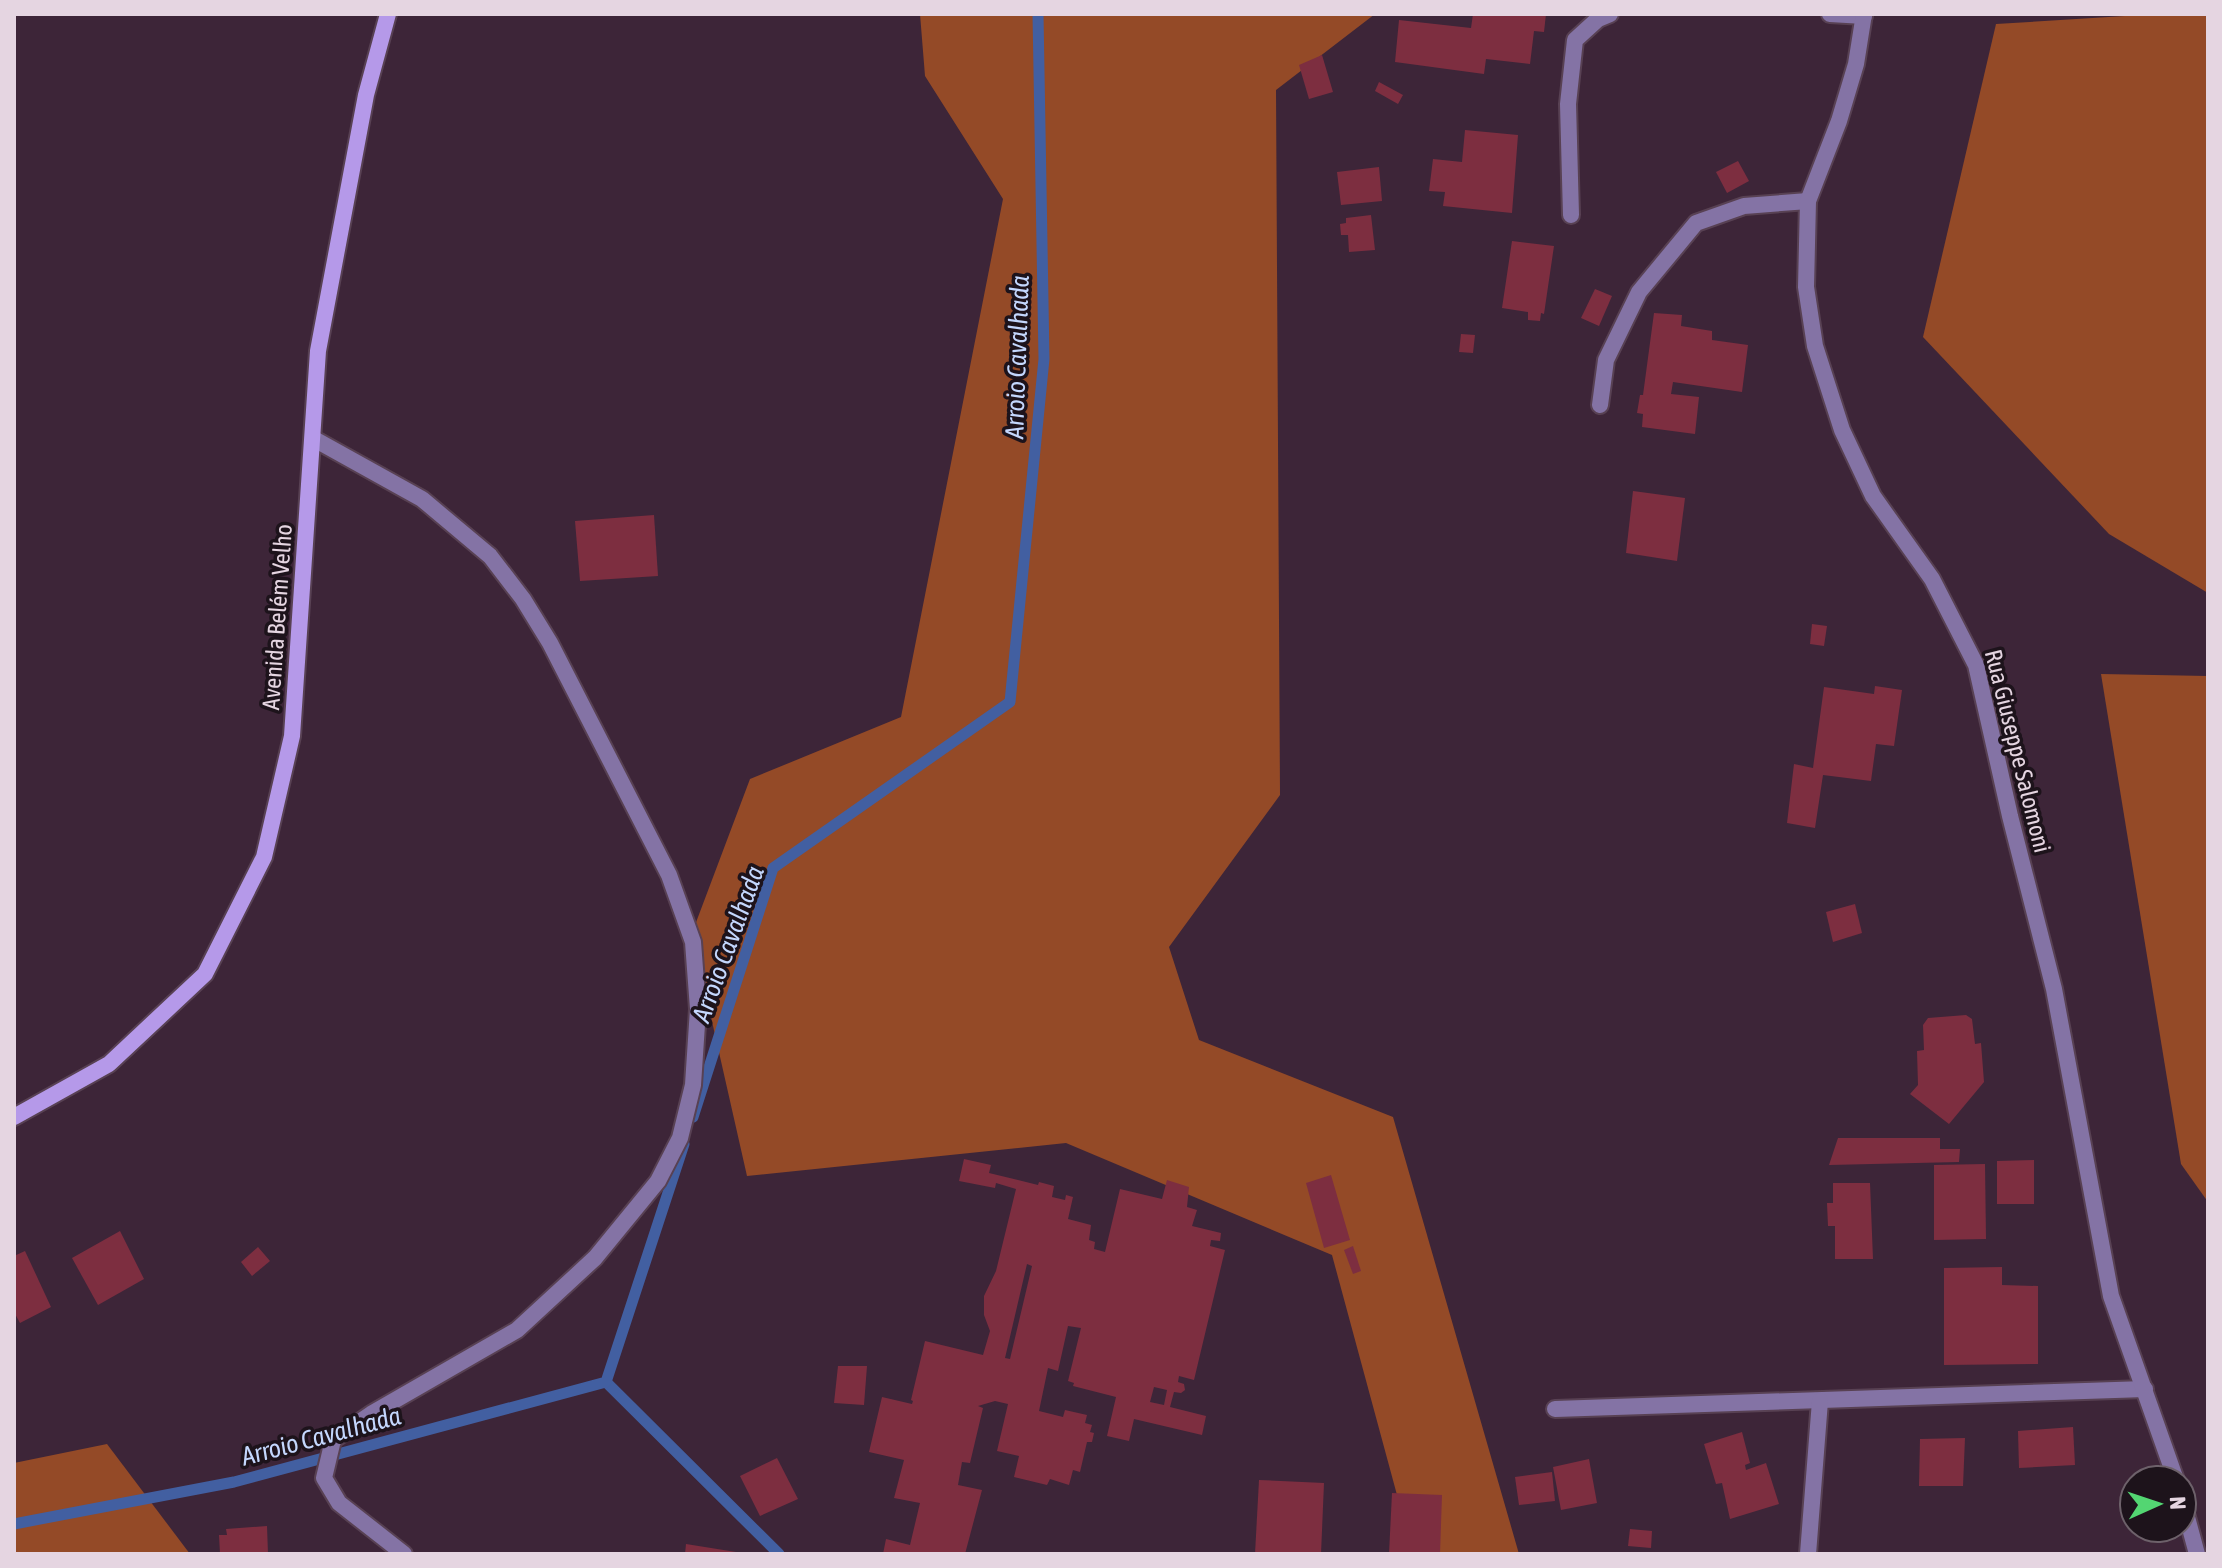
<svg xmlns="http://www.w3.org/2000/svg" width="2222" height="1568" font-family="'Asap Condensed',sans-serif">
<rect width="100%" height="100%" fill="#3d2538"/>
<g fill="#944a27">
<path d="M 920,14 L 1375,14 L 1276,90 L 1280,795 L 1169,947 L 1199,1040 L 1393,1117 L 1519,1554 L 1413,1554 L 1332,1255 L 1066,1143 L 747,1176 L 692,933 L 750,779 L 901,717 L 1003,199 L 925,76 Z"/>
<path d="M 2157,14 L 2208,14 L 2208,593 L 2109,534 L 1923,337 L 1996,24 Z"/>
<path d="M 2101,674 L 2208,676 L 2208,1202 L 2181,1164 Z"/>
<path d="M 107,1444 L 190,1554 L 14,1554 L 14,1463 Z"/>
</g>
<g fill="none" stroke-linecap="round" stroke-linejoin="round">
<g stroke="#425fa1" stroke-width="11">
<path d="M 693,1117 L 773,868 L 1010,702 L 1044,359 L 1038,14"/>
<path d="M 606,1382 L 779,1554"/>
<path d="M 14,1524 L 234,1482 L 606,1382 L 684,1144"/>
</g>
</g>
<g fill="#7d2e40" fill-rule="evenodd">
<path d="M 1473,14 L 1546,14 L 1544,32 L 1534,31 L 1530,64 L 1486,59 L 1484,74 L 1395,62 L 1399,20 L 1471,28 Z"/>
<path d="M 1322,55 L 1333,92 L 1309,99 L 1299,65 Z"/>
<path d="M 1379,82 L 1403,95 L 1398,104 L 1375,91 Z"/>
<path d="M 1465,130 L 1518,135 L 1512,213 L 1443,206 L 1445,192 L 1429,191 L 1433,159 L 1462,162 Z"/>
<path d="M 1738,161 L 1749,181 L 1727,193 L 1716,172 Z"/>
<path d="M 1379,167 L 1382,201 L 1341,205 L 1337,172 Z"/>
<path d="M 1371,215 L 1375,250 L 1349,252 L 1348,235 L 1341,235 L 1340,224 L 1346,223 L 1346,218 Z"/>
<path d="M 1512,241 L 1554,246 L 1544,314 L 1541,313 L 1540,321 L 1528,320 L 1528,312 L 1502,308 Z"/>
<path d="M 1595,289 L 1612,296 L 1599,326 L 1581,318 Z"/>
<path d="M 1654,313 L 1682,315 L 1681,326 L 1712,331 L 1712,340 L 1748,345 L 1742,392 L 1673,382 L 1671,394 L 1699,397 L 1695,434 L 1642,427 L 1643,414 L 1637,413 L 1640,395 L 1643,395 Z"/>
<path d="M 1461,334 L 1475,335 L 1473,353 L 1459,352 Z"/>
<path d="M 1633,491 L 1685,498 L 1677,561 L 1626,553 Z"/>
<path d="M 654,515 L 658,576 L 580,581 L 575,521 Z"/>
<path d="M 1812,624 L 1827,626 L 1824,646 L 1810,644 Z"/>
<path d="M 1875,686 L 1902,690 L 1894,746 L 1876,744 L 1871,781 L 1823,775 L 1815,828 L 1787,823 L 1794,764 L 1813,768 L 1824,687 L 1874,694 Z"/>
<path d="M 1855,904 L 1862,933 L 1833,942 L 1826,912 Z"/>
<path d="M 1966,1015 L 1972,1019 L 1975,1044 L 1981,1043 L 1984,1082 L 1949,1124 L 1910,1094 L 1918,1085 L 1917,1051 L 1924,1050 L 1923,1025 L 1928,1018 Z"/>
<path d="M 1838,1138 L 1940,1138 L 1940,1149 L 1960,1149 L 1959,1162 L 1829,1165 Z"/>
<path d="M 964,1159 L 991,1165 L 989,1173 L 1038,1185 L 1039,1182 L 1054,1186 L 1052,1197 L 1065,1200 L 1066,1195 L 1073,1197 L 1068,1219 L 1091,1225 L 1089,1240 L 1095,1242 L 1094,1249 L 1105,1252 L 1120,1189 L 1162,1199 L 1167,1180 L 1189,1187 L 1187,1207 L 1197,1210 L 1192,1226 L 1221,1233 L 1220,1241 L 1211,1240 L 1210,1246 L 1225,1250 L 1194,1380 L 1179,1376 L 1178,1382 L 1184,1384 L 1185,1390 L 1181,1393 L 1174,1392 L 1170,1407 L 1206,1416 L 1202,1435 L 1134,1419 L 1129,1441 L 1107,1436 L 1116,1397 L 1073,1386 L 1074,1383 L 1068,1381 L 1081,1328 L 1068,1326 L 1058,1371 L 1048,1368 L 1039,1411 L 1063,1417 L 1065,1410 L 1087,1415 L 1085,1423 L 1092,1425 L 1090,1432 L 1094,1433 L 1092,1442 L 1087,1442 L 1080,1472 L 1073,1470 L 1069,1485 L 1050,1479 L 1047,1485 L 1014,1477 L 1019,1456 L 997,1451 L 1008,1404 L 995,1401 L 978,1406 L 983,1408 L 970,1463 L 962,1462 L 958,1485 L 982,1490 L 965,1554 L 883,1554 L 886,1539 L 910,1545 L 920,1503 L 894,1498 L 904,1460 L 869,1452 L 882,1397 L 912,1404 L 913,1401 L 911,1400 L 925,1341 L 983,1355 L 990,1331 L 984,1315 L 984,1296 L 996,1271 L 1016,1189 L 996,1183 L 995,1188 L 959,1181 ZM 1027,1264 L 1032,1266 L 1010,1359 L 1005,1358 ZM 1154,1387 L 1167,1390 L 1164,1405 L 1150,1402 Z"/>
<path d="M 2034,1160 L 2034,1204 L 1997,1204 L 1997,1161 Z"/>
<path d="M 1985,1164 L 1986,1239 L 1934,1240 L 1934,1165 Z"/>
<path d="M 1331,1175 L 1350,1240 L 1324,1248 L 1306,1183 Z"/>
<path d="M 1833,1183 L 1870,1183 L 1873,1259 L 1835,1259 L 1835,1226 L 1828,1226 L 1827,1203 L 1833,1203 Z"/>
<path d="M 120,1231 L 144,1279 L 98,1305 L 72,1258 Z"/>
<path d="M 1353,1246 L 1361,1271 L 1353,1274 L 1344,1250 Z"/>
<path d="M 258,1247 L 270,1261 L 252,1276 L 241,1262 Z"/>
<path d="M 25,1251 L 51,1307 L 20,1323 L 14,1312 L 14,1256 Z"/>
<path d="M 2002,1267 L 2002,1285 L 2038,1286 L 2038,1364 L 1944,1365 L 1944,1268 Z"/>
<path d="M 838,1366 L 867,1366 L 864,1405 L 834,1403 Z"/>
<path d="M 2073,1427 L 2075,1465 L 2019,1468 L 2018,1431 Z"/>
<path d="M 1742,1432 L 1750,1463 L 1745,1465 L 1746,1470 L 1766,1463 L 1779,1504 L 1730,1519 L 1722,1483 L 1716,1484 L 1704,1444 Z"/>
<path d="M 1965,1438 L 1963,1486 L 1919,1486 L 1920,1439 Z"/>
<path d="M 777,1458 L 798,1499 L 760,1516 L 740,1476 Z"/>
<path d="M 1589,1459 L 1597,1503 L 1561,1510 L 1553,1467 Z"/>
<path d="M 1552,1472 L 1555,1501 L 1519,1505 L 1515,1477 Z"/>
<path d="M 1259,1480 L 1324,1483 L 1321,1554 L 1255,1554 Z"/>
<path d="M 1392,1493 L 1442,1495 L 1440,1554 L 1389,1554 Z"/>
<path d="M 267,1526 L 268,1554 L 220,1554 L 219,1535 L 227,1535 L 226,1529 Z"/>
<path d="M 1630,1529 L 1652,1531 L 1651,1548 L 1628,1546 Z"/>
<path d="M 686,1544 L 736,1552 L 736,1554 L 685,1554 Z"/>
</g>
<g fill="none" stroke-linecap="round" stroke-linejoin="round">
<defs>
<g id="service">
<path d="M 1830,14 L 1864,16"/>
<path d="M 1571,215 L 1568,104 L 1575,40 L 1598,19 L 1610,14"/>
<path d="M 1600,405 L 1606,360 L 1639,292 L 1696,223 L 1744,206 L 1808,201"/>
<path d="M 1555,1409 L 2145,1389"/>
<path d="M 1808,1554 L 1820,1401"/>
</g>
<g id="minor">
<path d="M 1864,14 L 1856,64 L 1839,121 L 1808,201 L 1806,287 L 1815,346 L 1842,430 L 1873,496 L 1932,579 L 1976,665 L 2010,816 L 2054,989 L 2111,1296 L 2176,1480"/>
<path d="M 314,439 L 422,499 L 490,556 L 523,599 L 550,643 L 669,875 L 693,942 L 698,1009 L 693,1085 L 680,1138 L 658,1181 L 595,1258 L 517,1330 L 371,1414 L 333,1440 L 324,1478 L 339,1503 L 404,1554"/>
<path d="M 2182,1499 L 2197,1554"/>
</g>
<path id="secondary" d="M 14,1117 L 109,1064 L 205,974 L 264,857 L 292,736 L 318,351 L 366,95 L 388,14"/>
</defs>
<use href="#service" stroke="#584153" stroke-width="20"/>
<use href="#minor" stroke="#584153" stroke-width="20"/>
<use href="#secondary" stroke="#584153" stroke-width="20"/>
<use href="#service" stroke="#8473a5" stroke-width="16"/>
<use href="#minor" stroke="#8473a5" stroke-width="16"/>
<use href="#secondary" stroke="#b599e9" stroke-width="16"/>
</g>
<g text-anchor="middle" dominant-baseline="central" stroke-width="7" stroke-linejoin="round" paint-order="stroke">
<g font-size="24" fill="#e5d5e1" stroke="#1d131b">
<text transform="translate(277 617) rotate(-86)">Avenida Belém Velho</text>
<text transform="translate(2018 751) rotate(76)">Rua Giuseppe Salomoni</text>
</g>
<g font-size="26" font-style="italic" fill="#c4d7fd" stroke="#1d131b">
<text transform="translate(1017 357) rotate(-88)">Arroio Cavalhada</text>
<text transform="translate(728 944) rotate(-70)">Arroio Cavalhada</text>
<text transform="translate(321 1436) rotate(-15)">Arroio Cavalhada</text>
</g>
</g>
<rect width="2222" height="1568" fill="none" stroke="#e5d5e1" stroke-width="32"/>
<g transform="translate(2158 1504) rotate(87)"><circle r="38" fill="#1d131b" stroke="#6d616a" stroke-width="2"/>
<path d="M0-6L14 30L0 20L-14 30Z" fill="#53d672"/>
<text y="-12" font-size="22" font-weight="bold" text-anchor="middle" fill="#e5d5e1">N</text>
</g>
</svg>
